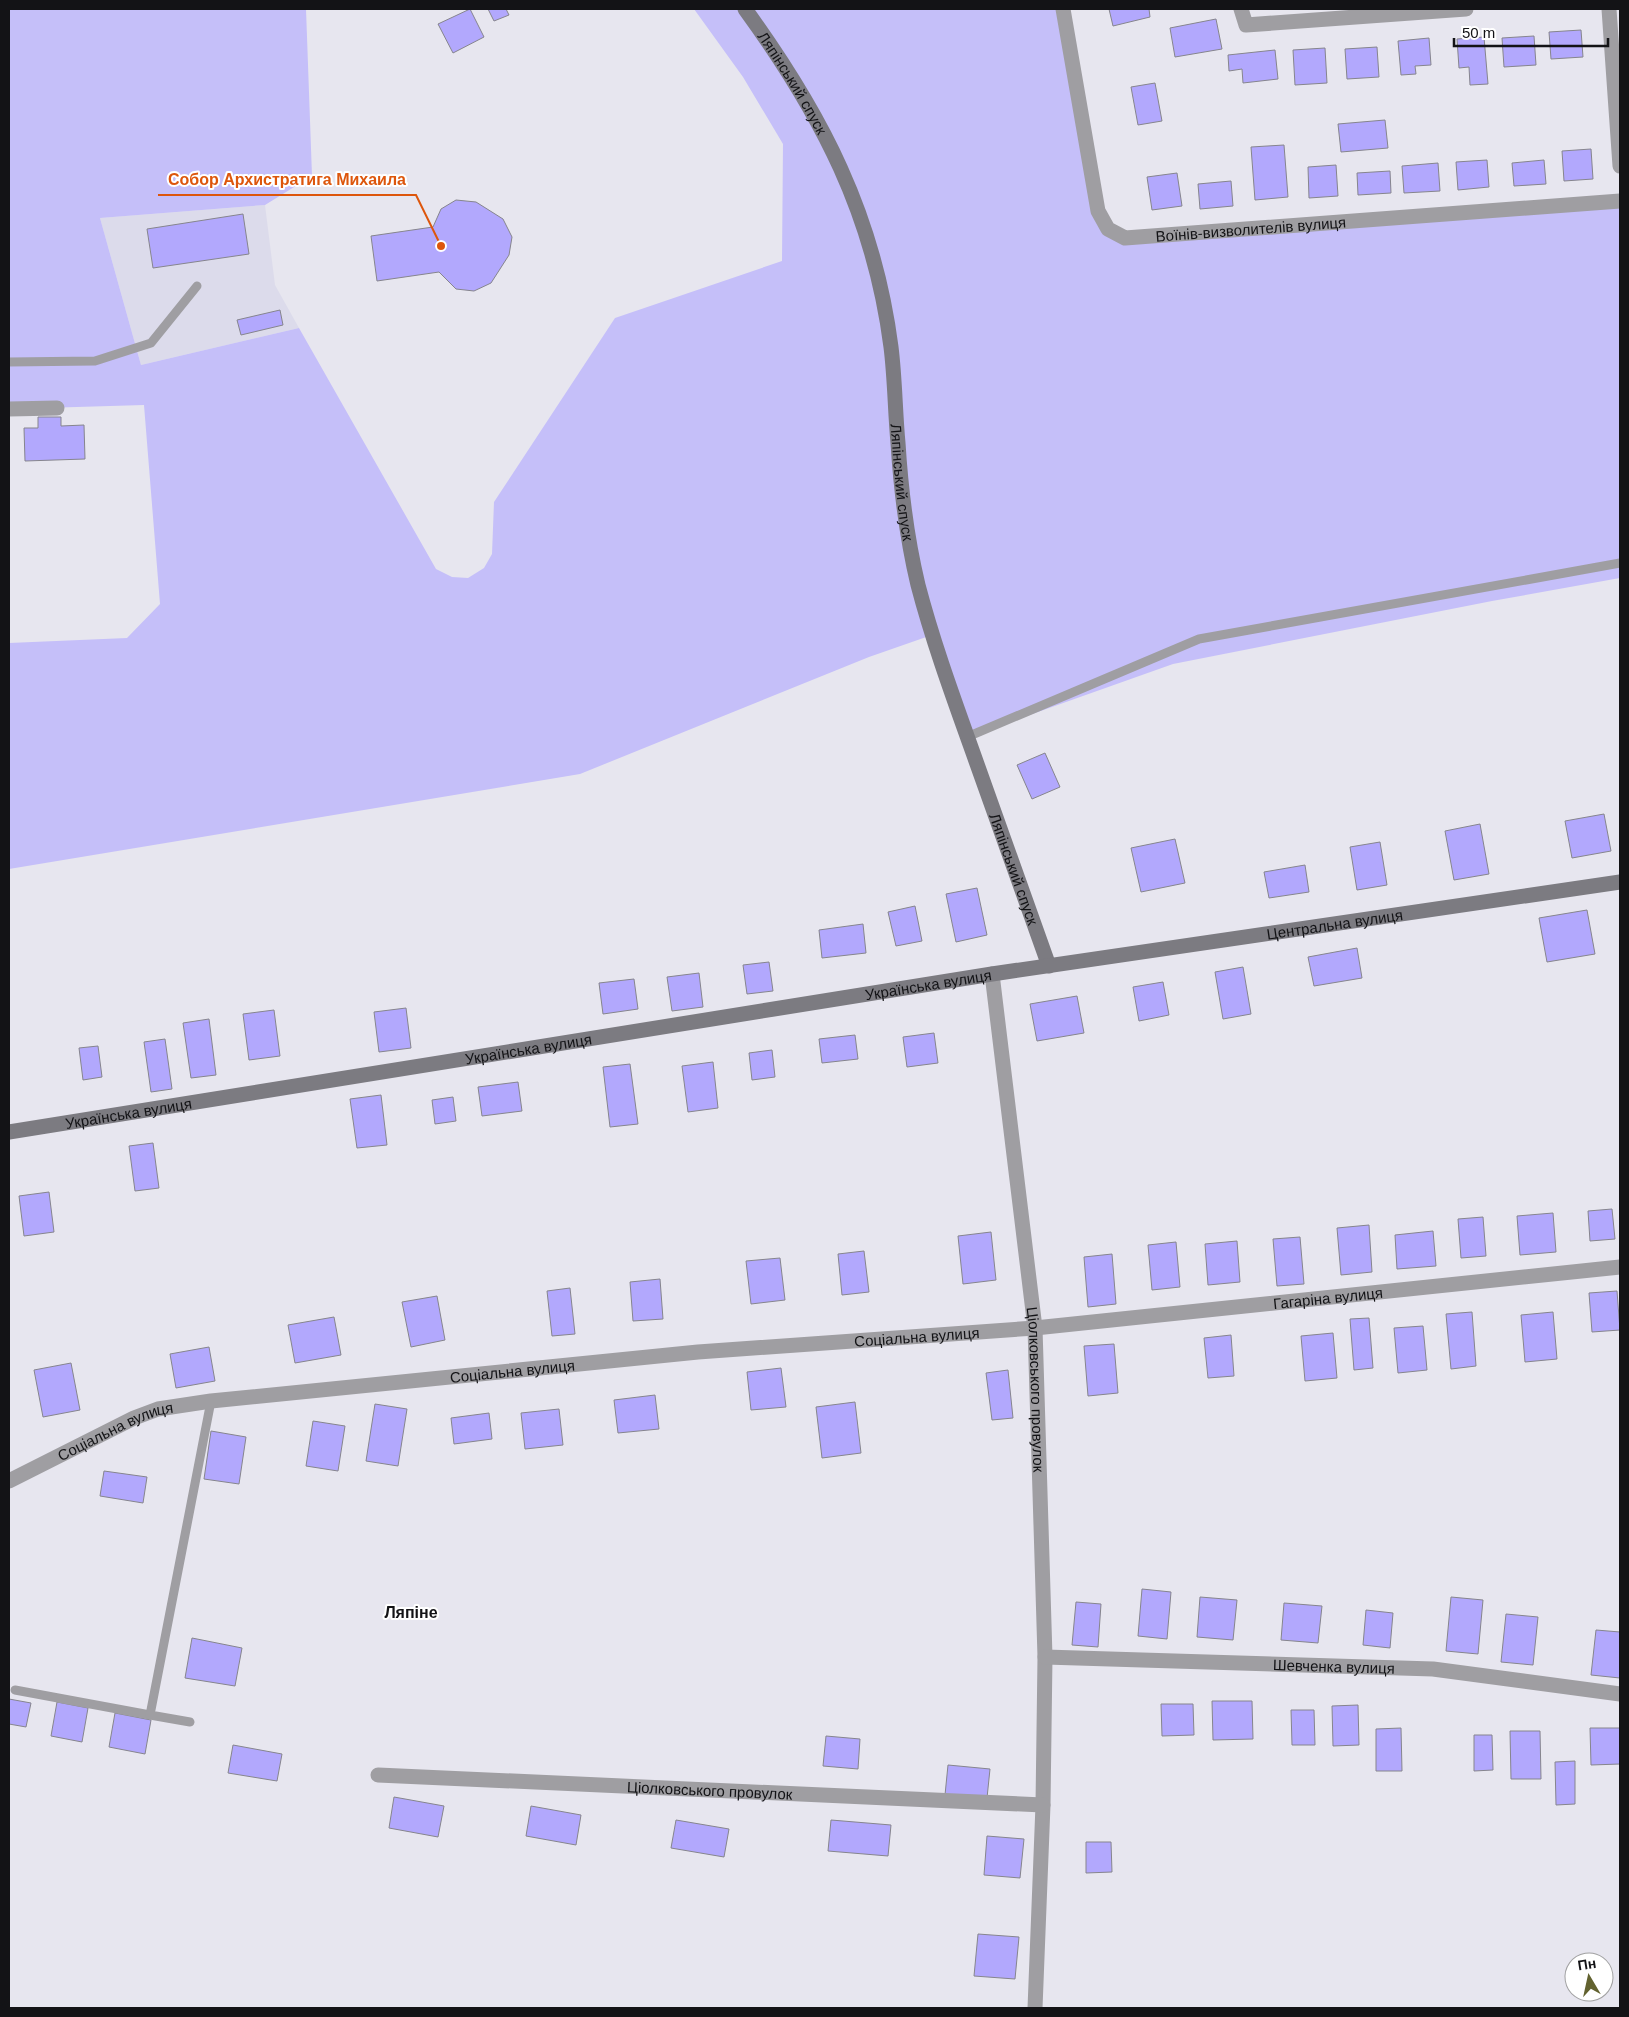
<svg xmlns="http://www.w3.org/2000/svg" width="1629" height="2017" font-family="Arial,sans-serif">
<rect width="100%" height="100%" fill="#e7e6ef"/>
<path fill="#dcdbeb" d="M 265,205 L 275,285 L 299,328 L 141,365 L 100,218 Z"/>
<path fill="#c5bff9" d="M 9,9 L 306,9 L 312,176 L 265,205 L 100,218 L 141,365 L 299,328 L 436,569 L 452,577 L 468,578 L 484,568 L 492,554 L 494,502 L 615,318 L 782,261 L 783,144 L 743,77 L 694,9 L 1063,9 L 1098,211 L 1125,238 L 1620,201 L 1620,578 L 1492,601 L 1173,664 L 967,737 L 932,635 L 869,657 L 580,774 L 9,869 L 9,643 L 127,638 L 160,604 L 144,405 L 9,409 Z"/>
<g fill="#b2a8fd" stroke="#86858d">
<path d="M 470,9 L 484,37 L 453,53 L 438,24 Z"/>
<path d="M 488,9 L 506,9 L 509,15 L 494,21 Z"/>
<path d="M 1109,9 L 1149,9 L 1150,17 L 1113,26 Z"/>
<path d="M 1216,19 L 1222,49 L 1175,57 L 1170,28 Z"/>
<path d="M 1581,30 L 1583,57 L 1551,59 L 1549,32 Z"/>
<path d="M 1534,36 L 1536,65 L 1504,67 L 1502,38 Z"/>
<path d="M 1484,37 L 1488,84 L 1470,85 L 1469,67 L 1459,68 L 1457,39 Z"/>
<path d="M 1429,38 L 1431,65 L 1415,66 L 1416,74 L 1401,75 L 1398,41 Z"/>
<path d="M 1377,47 L 1379,77 L 1347,79 L 1345,49 Z"/>
<path d="M 1325,48 L 1327,83 L 1295,85 L 1293,50 Z"/>
<path d="M 1275,50 L 1278,79 L 1243,83 L 1242,69 L 1229,71 L 1228,55 Z"/>
<path d="M 1155,83 L 1162,121 L 1138,125 L 1131,87 Z"/>
<path d="M 1385,120 L 1388,148 L 1341,152 L 1338,124 Z"/>
<path d="M 1284,145 L 1288,197 L 1255,200 L 1251,147 Z"/>
<path d="M 1591,149 L 1593,179 L 1564,181 L 1562,151 Z"/>
<path d="M 1487,160 L 1489,187 L 1458,190 L 1456,162 Z"/>
<path d="M 1544,160 L 1546,184 L 1514,186 L 1512,163 Z"/>
<path d="M 1438,163 L 1440,191 L 1404,193 L 1402,166 Z"/>
<path d="M 1336,165 L 1338,196 L 1309,198 L 1308,167 Z"/>
<path d="M 1390,171 L 1391,193 L 1358,195 L 1357,173 Z"/>
<path d="M 1177,173 L 1182,206 L 1152,210 L 1147,177 Z"/>
<path d="M 1231,181 L 1233,206 L 1200,209 L 1198,184 Z"/>
<path d="M 456,200 L 476,202 L 503,219 L 512,237 L 509,255 L 491,283 L 474,291 L 456,289 L 439,272 L 377,281 L 371,236 L 433,227 L 441,209 Z"/>
<path d="M 243,214 L 249,254 L 153,268 L 147,229 Z"/>
<path d="M 280,310 L 283,325 L 241,335 L 237,320 Z"/>
<path d="M 38,417 L 61,417 L 61,426 L 84,425 L 85,459 L 25,461 L 24,428 L 38,428 Z"/>
<path d="M 1045,753 L 1060,787 L 1032,799 L 1017,765 Z"/>
<path d="M 1604,814 L 1611,851 L 1572,858 L 1565,821 Z"/>
<path d="M 1480,824 L 1489,874 L 1454,880 L 1445,831 Z"/>
<path d="M 1175,839 L 1185,883 L 1141,892 L 1131,848 Z"/>
<path d="M 1380,842 L 1387,885 L 1357,890 L 1350,847 Z"/>
<path d="M 1305,865 L 1309,892 L 1269,898 L 1264,872 Z"/>
<path d="M 977,888 L 987,935 L 956,942 L 946,894 Z"/>
<path d="M 915,906 L 922,941 L 896,946 L 888,912 Z"/>
<path d="M 1587,910 L 1595,954 L 1547,962 L 1539,918 Z"/>
<path d="M 863,924 L 866,953 L 822,958 L 819,930 Z"/>
<path d="M 1357,948 L 1362,978 L 1314,986 L 1308,957 Z"/>
<path d="M 769,962 L 773,991 L 747,994 L 743,965 Z"/>
<path d="M 1243,967 L 1251,1014 L 1223,1019 L 1215,972 Z"/>
<path d="M 699,973 L 703,1007 L 672,1011 L 667,977 Z"/>
<path d="M 634,979 L 638,1009 L 603,1014 L 599,983 Z"/>
<path d="M 1163,982 L 1169,1015 L 1139,1021 L 1133,987 Z"/>
<path d="M 1077,996 L 1084,1033 L 1037,1041 L 1030,1004 Z"/>
<path d="M 406,1008 L 411,1048 L 379,1052 L 374,1012 Z"/>
<path d="M 274,1010 L 280,1056 L 249,1060 L 243,1014 Z"/>
<path d="M 209,1019 L 216,1075 L 191,1078 L 183,1023 Z"/>
<path d="M 934,1033 L 938,1063 L 907,1067 L 903,1037 Z"/>
<path d="M 855,1035 L 858,1059 L 822,1063 L 819,1039 Z"/>
<path d="M 165,1039 L 172,1089 L 151,1092 L 144,1042 Z"/>
<path d="M 98,1046 L 102,1077 L 83,1080 L 79,1048 Z"/>
<path d="M 772,1050 L 775,1077 L 752,1080 L 749,1053 Z"/>
<path d="M 713,1062 L 718,1108 L 688,1112 L 682,1066 Z"/>
<path d="M 630,1064 L 638,1124 L 610,1127 L 603,1067 Z"/>
<path d="M 518,1082 L 522,1111 L 482,1116 L 478,1087 Z"/>
<path d="M 381,1095 L 387,1145 L 357,1148 L 350,1099 Z"/>
<path d="M 453,1097 L 456,1121 L 435,1124 L 432,1100 Z"/>
<path d="M 153,1143 L 159,1188 L 135,1191 L 129,1146 Z"/>
<path d="M 49,1192 L 54,1232 L 24,1236 L 19,1196 Z"/>
<path d="M 1612,1209 L 1615,1239 L 1590,1241 L 1588,1211 Z"/>
<path d="M 1553,1213 L 1556,1252 L 1520,1255 L 1517,1216 Z"/>
<path d="M 1483,1217 L 1486,1256 L 1461,1258 L 1458,1219 Z"/>
<path d="M 1369,1225 L 1372,1272 L 1341,1275 L 1337,1228 Z"/>
<path d="M 1433,1231 L 1436,1266 L 1397,1269 L 1395,1235 Z"/>
<path d="M 991,1232 L 996,1280 L 963,1284 L 958,1236 Z"/>
<path d="M 1300,1237 L 1304,1284 L 1277,1286 L 1273,1239 Z"/>
<path d="M 1237,1241 L 1240,1282 L 1208,1285 L 1205,1244 Z"/>
<path d="M 1176,1242 L 1180,1287 L 1152,1290 L 1148,1245 Z"/>
<path d="M 864,1251 L 869,1292 L 842,1295 L 838,1254 Z"/>
<path d="M 1112,1254 L 1116,1304 L 1088,1307 L 1084,1257 Z"/>
<path d="M 780,1258 L 785,1300 L 751,1304 L 746,1261 Z"/>
<path d="M 660,1279 L 663,1319 L 633,1321 L 630,1282 Z"/>
<path d="M 570,1288 L 575,1334 L 552,1336 L 547,1291 Z"/>
<path d="M 1617,1291 L 1620,1330 L 1592,1332 L 1589,1293 Z"/>
<path d="M 437,1296 L 445,1340 L 411,1347 L 402,1302 Z"/>
<path d="M 1472,1312 L 1476,1366 L 1451,1369 L 1446,1314 Z"/>
<path d="M 1553,1312 L 1557,1359 L 1525,1362 L 1521,1315 Z"/>
<path d="M 334,1317 L 341,1355 L 295,1363 L 288,1325 Z"/>
<path d="M 1369,1318 L 1373,1368 L 1354,1370 L 1350,1319 Z"/>
<path d="M 1423,1326 L 1427,1370 L 1398,1373 L 1394,1328 Z"/>
<path d="M 1333,1333 L 1337,1378 L 1305,1381 L 1301,1336 Z"/>
<path d="M 1231,1335 L 1234,1376 L 1208,1378 L 1204,1338 Z"/>
<path d="M 1114,1344 L 1118,1393 L 1088,1396 L 1084,1346 Z"/>
<path d="M 209,1347 L 215,1381 L 176,1388 L 170,1354 Z"/>
<path d="M 71,1363 L 80,1410 L 43,1417 L 34,1370 Z"/>
<path d="M 781,1368 L 786,1407 L 751,1410 L 747,1372 Z"/>
<path d="M 1008,1370 L 1013,1418 L 992,1420 L 986,1373 Z"/>
<path d="M 655,1395 L 659,1429 L 618,1433 L 614,1400 Z"/>
<path d="M 855,1402 L 861,1453 L 822,1458 L 816,1407 Z"/>
<path d="M 375,1404 L 407,1409 L 398,1466 L 366,1461 Z"/>
<path d="M 559,1409 L 563,1445 L 525,1449 L 521,1413 Z"/>
<path d="M 489,1413 L 492,1439 L 454,1444 L 451,1418 Z"/>
<path d="M 313,1421 L 345,1426 L 338,1471 L 306,1466 Z"/>
<path d="M 211,1431 L 246,1437 L 239,1484 L 204,1479 Z"/>
<path d="M 104,1471 L 147,1477 L 143,1503 L 100,1496 Z"/>
<path d="M 1142,1589 L 1171,1592 L 1167,1639 L 1138,1636 Z"/>
<path d="M 1200,1597 L 1237,1600 L 1233,1640 L 1197,1637 Z"/>
<path d="M 1451,1597 L 1483,1600 L 1478,1654 L 1446,1651 Z"/>
<path d="M 1076,1602 L 1101,1604 L 1098,1647 L 1072,1645 Z"/>
<path d="M 1284,1603 L 1322,1606 L 1318,1643 L 1281,1640 Z"/>
<path d="M 1366,1610 L 1393,1613 L 1390,1648 L 1363,1645 Z"/>
<path d="M 1506,1614 L 1538,1617 L 1533,1665 L 1501,1662 Z"/>
<path d="M 1596,1630 L 1620,1632 L 1620,1678 L 1591,1675 Z"/>
<path d="M 192,1638 L 242,1648 L 235,1686 L 185,1678 Z"/>
<path d="M 9,1699 L 31,1703 L 26,1727 L 9,1724 Z"/>
<path d="M 1212,1701 L 1252,1701 L 1253,1739 L 1213,1740 Z"/>
<path d="M 57,1702 L 88,1708 L 82,1742 L 51,1736 Z"/>
<path d="M 1161,1704 L 1193,1704 L 1194,1735 L 1162,1736 Z"/>
<path d="M 1358,1705 L 1359,1745 L 1333,1746 L 1332,1706 Z"/>
<path d="M 1291,1710 L 1314,1710 L 1315,1745 L 1292,1745 Z"/>
<path d="M 115,1713 L 151,1720 L 145,1754 L 109,1747 Z"/>
<path d="M 1401,1728 L 1402,1771 L 1376,1771 L 1376,1729 Z"/>
<path d="M 1590,1728 L 1620,1728 L 1620,1764 L 1591,1765 Z"/>
<path d="M 1510,1731 L 1540,1731 L 1541,1779 L 1511,1779 Z"/>
<path d="M 1474,1735 L 1492,1735 L 1493,1770 L 1474,1771 Z"/>
<path d="M 826,1736 L 860,1739 L 858,1769 L 823,1766 Z"/>
<path d="M 233,1745 L 282,1754 L 277,1781 L 228,1773 Z"/>
<path d="M 1575,1761 L 1575,1804 L 1556,1805 L 1555,1762 Z"/>
<path d="M 948,1765 L 990,1769 L 987,1798 L 945,1795 Z"/>
<path d="M 394,1797 L 444,1806 L 438,1837 L 389,1828 Z"/>
<path d="M 531,1806 L 581,1815 L 576,1845 L 526,1836 Z"/>
<path d="M 676,1820 L 729,1829 L 724,1857 L 671,1848 Z"/>
<path d="M 831,1820 L 891,1825 L 888,1856 L 828,1851 Z"/>
<path d="M 987,1836 L 1024,1839 L 1020,1878 L 984,1875 Z"/>
<path d="M 1086,1842 L 1111,1842 L 1112,1872 L 1086,1873 Z"/>
<path d="M 978,1934 L 1019,1937 L 1015,1979 L 974,1976 Z"/>
</g>
<g fill="none" stroke-linecap="round" stroke-linejoin="round">
<g stroke="#9f9ea2" stroke-width="9">
<path d="M 9,362 L 95,361 L 151,343 L 197,286"/>
<path d="M 967,737 L 1199,639 L 1620,563"/>
<path d="M 15,1690 L 150,1715"/>
<path d="M 190,1722 L 150,1715 L 211,1401"/>
</g>
<g stroke="#9f9ea2" stroke-width="15">
<path id="s1" d="M 1063,9 L 1098,211 L 1108,229 L 1125,238 L 1620,201"/>
<path d="M 1241,9 L 1246,25 L 1466,9"/>
<path d="M 1609,9 L 1620,166"/>
<path d="M 9,409 L 57,408"/>
<path id="s2" d="M 992,974 L 1035,1328 L 1045,1657 L 1043,1805 L 1035,2008"/>
<path id="s3" d="M 9,1481 L 134,1418 L 158,1409 L 211,1401 L 698,1352 L 1035,1328 L 1620,1267"/>
<path id="s4" d="M 1045,1657 L 1433,1669 L 1620,1694"/>
<path id="s5" d="M 378,1775 L 1043,1805"/>
</g>
<g stroke="#7c7b81" stroke-width="15">
<path id="s6" d="M 745,9 C 822,115 874,215 891,347 C 895,379 895,411 898,443 C 901,491 907,539 918,585 C 934,646 956,705 977,764 C 1001,832 1025,899 1049,966"/>
<path id="s7" d="M 9,1132 L 992,974 L 1620,882"/>
</g>
</g>
<g text-anchor="middle" dominant-baseline="central" stroke-width="4" stroke-linejoin="round" paint-order="stroke">
<g font-size="15" fill="#131316" stroke="#fff">
<text stroke="none"><textPath href="#s6" startOffset="88">Ляпінський спуск</textPath></text>
<text stroke="none"><textPath href="#s1" startOffset="371">Воїнів-визволителів вулиця</textPath></text>
<text stroke="none"><textPath href="#s6" startOffset="508">Ляпінський спуск</textPath></text>
<text stroke="none"><textPath href="#s6" startOffset="912">Ляпінський спуск</textPath></text>
<text stroke="none"><textPath href="#s7" startOffset="1342">Центральна вулиця</textPath></text>
<text stroke="none"><textPath href="#s7" startOffset="931">Українська вулиця</textPath></text>
<text stroke="none"><textPath href="#s7" startOffset="526">Українська вулиця</textPath></text>
<text stroke="none"><textPath href="#s7" startOffset="121">Українська вулиця</textPath></text>
<text stroke="none"><textPath href="#s3" startOffset="1341">Гагаріна вулиця</textPath></text>
<text stroke="none"><textPath href="#s3" startOffset="928">Соціальна вулиця</textPath></text>
<text stroke="none"><textPath href="#s3" startOffset="522">Соціальна вулиця</textPath></text>
<text stroke="none"><textPath href="#s2" startOffset="418">Ціолковського провулок</textPath></text>
<text stroke="none"><textPath href="#s3" startOffset="118">Соціальна вулиця</textPath></text>
<text stroke="none"><textPath href="#s4" startOffset="289">Шевченка вулиця</textPath></text>
<text stroke="none"><textPath href="#s5" startOffset="332">Ціолковського провулок</textPath></text>
</g>
<g font-size="16" font-weight="bold" fill="#131316" stroke="#fff">
<text x="411" y="1612">Ляпіне</text>
</g>
</g>
<path fill="none" stroke="#dd560c" stroke-width="2" d="M441 246L416 195H158"/>
<circle fill="#dd560c" stroke="#fff" stroke-width="2" cx="441" cy="246" r="5"/>
<g font-size="16" text-anchor="middle" font-weight="bold" fill="#dd560c" stroke="#fff" stroke-width="4" stroke-linejoin="round" paint-order="stroke">
<text x="287" y="185">Собор Архистратига Михаила</text>
</g>
<rect width="1629" height="2017" fill="none" stroke="#131316" stroke-width="20"/>
<g transform="translate(1589 1977) rotate(351)"><circle r="24" fill="#ffffff" stroke="#a1a1a2"/>
<path d="M0-4L9 19L0 12L-9 19Z" fill="#62622f"/>
<text y="-8" font-size="14" font-weight="bold" text-anchor="middle" fill="#131316">Пн</text>
</g>
<path d="M1454 38v8h154v-8" fill="none" stroke="#131316" stroke-width="2.5"/>
<text x="1462" y="38" font-size="15" fill="#131316" stroke="#ffffff" stroke-width="4" paint-order="stroke">50 m</text>
</svg>
